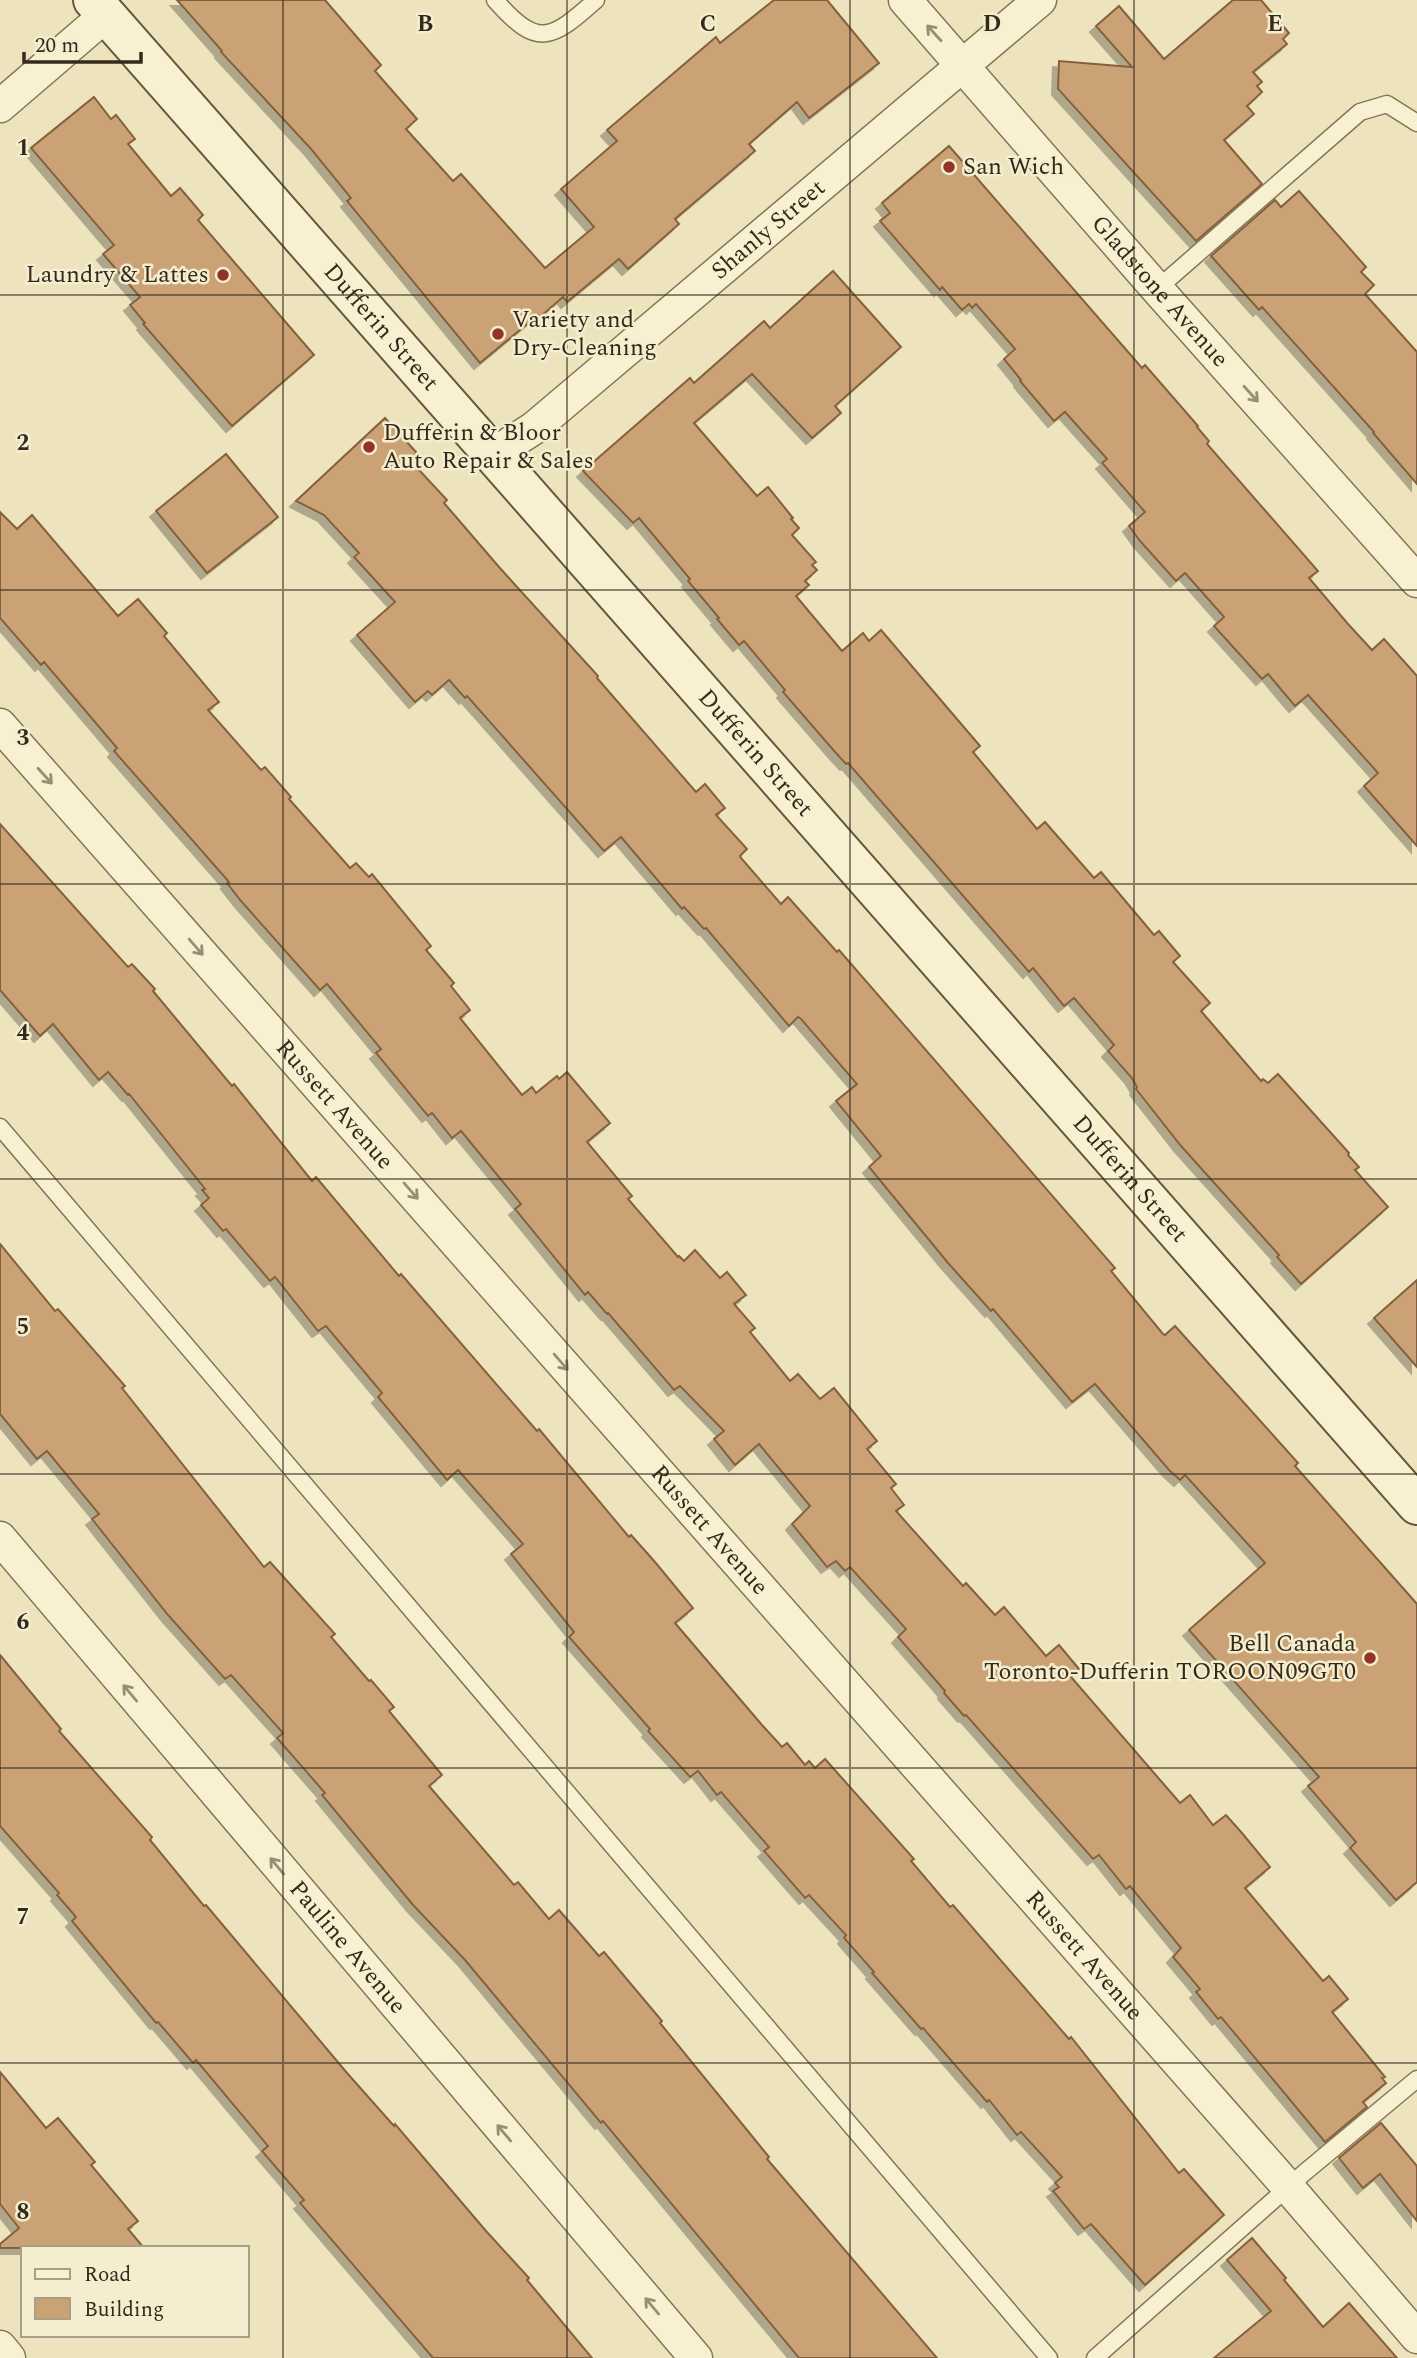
<svg xmlns="http://www.w3.org/2000/svg" width="1417" height="2358" font-family="Spectral,serif">
<defs>
<filter id="shadow"><feDropShadow dx="-6" dy="6" stdDeviation="0" flood-color="#0004"/></filter>
</defs>
<rect width="100%" height="100%" fill="#ede4be"/>
<g fill="#cba274" stroke="#84613e" stroke-width="2" filter="url(#shadow)">
<path d="M 177,0 L 325,0 L 381,65 L 375,71 L 417,119 L 406,129 L 453,181 L 461,174 L 545,268 L 594,227 L 561,189 L 617,141 L 607,130 L 716,37 L 720,43 L 774,0 L 827,0 L 879,63 L 809,118 L 797,102 L 749,144 L 755,151 L 675,219 L 679,224 L 628,269 L 619,259 L 567,302 L 563,297 L 540,317 L 538,315 L 480,363 L 347,201 L 351,198 L 311,149 L 221,52 L 222,51 Z"/>
<path d="M 1233,0 L 1261,0 L 1289,33 L 1283,39 L 1287,44 L 1253,72 L 1262,82 L 1257,86 L 1262,92 L 1247,106 L 1254,114 L 1224,140 L 1262,184 L 1196,241 L 1058,89 L 1059,61 L 1132,67 L 1096,26 L 1119,6 L 1164,59 Z"/>
<path d="M 94,97 L 111,119 L 116,115 L 135,139 L 128,144 L 171,196 L 180,188 L 203,215 L 198,220 L 314,355 L 232,426 L 143,324 L 145,323 L 130,305 L 140,297 L 103,254 L 114,245 L 31,148 Z"/>
<path d="M 949,146 L 1142,368 L 1145,365 L 1198,426 L 1197,427 L 1209,441 L 1207,444 L 1318,571 L 1309,578 L 1348,624 L 1372,650 L 1384,639 L 1417,676 L 1417,846 L 1364,786 L 1378,773 L 1308,695 L 1295,706 L 1268,674 L 1262,679 L 1214,626 L 1224,617 L 1185,573 L 1176,581 L 1140,541 L 1129,526 L 1145,512 L 1102,463 L 1107,459 L 1065,412 L 1054,421 L 1020,381 L 1021,380 L 1004,359 L 1015,349 L 976,304 L 972,308 L 969,304 L 962,310 L 942,287 L 940,290 L 880,221 L 890,213 L 882,203 Z"/>
<path d="M 1299,191 L 1366,267 L 1361,272 L 1374,285 L 1365,294 L 1417,352 L 1417,484 L 1373,433 L 1374,432 L 1262,307 L 1259,310 L 1211,256 L 1275,200 L 1281,207 Z"/>
<path d="M 833,271 L 901,347 L 835,406 L 841,413 L 812,438 L 752,374 L 694,423 L 757,496 L 768,487 L 793,518 L 791,519 L 799,528 L 792,535 L 816,562 L 812,565 L 817,570 L 805,581 L 809,585 L 796,596 L 842,651 L 863,633 L 869,641 L 881,630 L 980,746 L 973,752 L 1037,829 L 1045,822 L 1094,878 L 1101,872 L 1154,935 L 1159,931 L 1180,956 L 1173,962 L 1210,1003 L 1201,1011 L 1261,1081 L 1263,1079 L 1268,1083 L 1278,1074 L 1349,1153 L 1348,1155 L 1359,1167 L 1355,1170 L 1388,1207 L 1301,1284 L 1277,1257 L 1279,1255 L 1181,1146 L 1136,1089 L 1137,1087 L 1131,1077 L 1108,1051 L 1114,1045 L 1074,998 L 1064,1006 L 1033,968 L 1029,972 L 848,763 L 846,764 L 835,752 L 783,692 L 785,690 L 744,641 L 739,645 L 717,619 L 719,618 L 688,581 L 690,579 L 639,518 L 633,523 L 583,471 L 690,378 L 694,383 L 764,321 L 770,328 Z"/>
<path d="M 385,418 L 426,463 L 419,470 L 447,500 L 444,503 L 499,567 L 598,676 L 597,678 L 696,792 L 705,784 L 725,808 L 716,815 L 747,849 L 740,856 L 741,858 L 781,904 L 788,897 L 837,952 L 839,950 L 1115,1268 L 1111,1271 L 1163,1334 L 1165,1335 L 1175,1326 L 1298,1463 L 1295,1466 L 1417,1604 L 1417,1882 L 1396,1900 L 1350,1848 L 1356,1842 L 1308,1786 L 1319,1777 L 1189,1630 L 1265,1563 L 1185,1475 L 1180,1480 L 1169,1470 L 1095,1384 L 1072,1402 L 993,1309 L 991,1311 L 948,1263 L 869,1167 L 881,1156 L 836,1101 L 857,1084 L 801,1019 L 798,1017 L 789,1026 L 706,928 L 704,929 L 684,907 L 682,909 L 621,837 L 604,851 L 467,696 L 465,698 L 449,680 L 432,695 L 428,691 L 415,702 L 357,635 L 395,602 L 354,557 L 359,553 L 324,515 L 296,501 Z"/>
<path d="M 226,454 L 278,517 L 207,573 L 156,511 Z"/>
<path d="M 0,512 L 17,529 L 32,515 L 118,616 L 138,599 L 167,633 L 164,636 L 219,702 L 208,710 L 261,770 L 265,767 L 291,797 L 289,799 L 350,868 L 356,863 L 369,877 L 372,874 L 431,946 L 426,950 L 454,983 L 451,986 L 470,1010 L 460,1018 L 522,1095 L 532,1087 L 536,1093 L 557,1076 L 559,1079 L 567,1072 L 610,1123 L 587,1142 L 632,1196 L 628,1199 L 678,1257 L 679,1256 L 684,1261 L 695,1250 L 720,1278 L 727,1272 L 746,1295 L 734,1304 L 755,1328 L 750,1332 L 790,1381 L 798,1374 L 820,1399 L 834,1388 L 877,1441 L 867,1449 L 896,1484 L 891,1488 L 904,1505 L 896,1511 L 963,1586 L 966,1583 L 995,1615 L 1004,1607 L 1046,1656 L 1059,1645 L 1079,1669 L 1071,1677 L 1180,1803 L 1190,1795 L 1213,1825 L 1226,1815 L 1242,1833 L 1270,1867 L 1245,1888 L 1323,1981 L 1329,1976 L 1348,1999 L 1332,2012 L 1385,2077 L 1382,2078 L 1386,2083 L 1363,2102 L 1367,2107 L 1325,2142 L 1221,2017 L 1218,2019 L 1196,1992 L 1200,1989 L 1173,1957 L 1181,1948 L 1130,1886 L 1126,1889 L 1099,1855 L 1093,1859 L 966,1715 L 964,1716 L 944,1693 L 945,1691 L 898,1637 L 906,1629 L 850,1567 L 845,1571 L 836,1561 L 827,1567 L 792,1524 L 810,1506 L 759,1444 L 735,1465 L 714,1439 L 724,1431 L 680,1386 L 674,1390 L 608,1313 L 607,1314 L 588,1292 L 585,1295 L 515,1209 L 521,1204 L 461,1131 L 452,1138 L 432,1113 L 428,1116 L 376,1053 L 381,1049 L 327,984 L 320,990 L 241,901 L 227,883 L 229,882 L 114,751 L 117,748 L 44,662 L 41,665 L 0,618 Z"/>
<path d="M 0,824 L 128,967 L 132,964 L 155,989 L 153,991 L 232,1086 L 234,1084 L 312,1181 L 316,1177 L 399,1276 L 401,1274 L 537,1431 L 539,1429 L 629,1537 L 631,1535 L 655,1562 L 693,1608 L 675,1623 L 762,1725 L 782,1747 L 787,1743 L 805,1765 L 809,1761 L 815,1768 L 825,1759 L 914,1859 L 911,1861 L 950,1907 L 953,1905 L 1069,2039 L 1071,2037 L 1179,2173 L 1184,2169 L 1224,2215 L 1145,2285 L 1091,2224 L 1084,2229 L 1053,2191 L 1059,2187 L 1055,2183 L 1062,2177 L 1021,2132 L 1017,2135 L 989,2100 L 987,2102 L 923,2028 L 921,2029 L 872,1973 L 874,1972 L 844,1938 L 846,1935 L 809,1895 L 805,1898 L 764,1851 L 769,1847 L 721,1792 L 717,1795 L 698,1771 L 690,1777 L 648,1731 L 650,1729 L 569,1637 L 574,1632 L 511,1554 L 523,1544 L 458,1470 L 447,1480 L 378,1397 L 382,1393 L 326,1326 L 318,1331 L 275,1277 L 270,1281 L 226,1229 L 223,1231 L 201,1205 L 209,1198 L 202,1190 L 205,1189 L 129,1094 L 128,1095 L 108,1072 L 99,1080 L 53,1024 L 40,1036 L 0,990 Z"/>
<path d="M 0,1244 L 55,1311 L 58,1309 L 125,1386 L 122,1388 L 264,1567 L 270,1562 L 335,1634 L 331,1637 L 369,1681 L 371,1680 L 394,1707 L 389,1711 L 442,1775 L 429,1786 L 514,1885 L 518,1882 L 549,1919 L 559,1910 L 599,1956 L 604,1952 L 662,2021 L 660,2023 L 769,2157 L 767,2159 L 937,2358 L 799,2358 L 603,2121 L 601,2123 L 465,1960 L 413,1905 L 322,1795 L 325,1793 L 277,1738 L 283,1733 L 231,1675 L 225,1679 L 168,1615 L 92,1519 L 99,1514 L 47,1451 L 37,1459 L 0,1414 Z"/>
<path d="M 1417,1280 L 1417,1367 L 1374,1318 Z"/>
<path d="M 0,1655 L 61,1729 L 59,1731 L 152,1837 L 150,1840 L 204,1906 L 206,1905 L 347,2073 L 394,2126 L 395,2124 L 486,2231 L 529,2278 L 527,2280 L 592,2358 L 433,2358 L 300,2203 L 304,2200 L 262,2151 L 268,2146 L 196,2060 L 193,2063 L 158,2022 L 156,2023 L 72,1921 L 76,1917 L 57,1895 L 59,1893 L 0,1826 Z"/>
<path d="M 0,2072 L 46,2128 L 58,2118 L 95,2162 L 91,2165 L 138,2221 L 128,2229 L 144,2248 L 0,2248 L 0,2244 L 19,2228 L 0,2204 Z"/>
<path d="M 1381,2123 L 1417,2166 L 1417,2221 L 1380,2174 L 1363,2188 L 1339,2158 Z"/>
<path d="M 1252,2238 L 1286,2278 L 1284,2280 L 1323,2327 L 1349,2303 L 1397,2358 L 1214,2358 L 1271,2311 L 1227,2260 Z"/>
</g>
<g fill="none" stroke-linecap="round" stroke-linejoin="round">
<defs>
<g id="lane">
<path d="M 495,0 C 538,49 551,40 596,0"/>
<path d="M 1157,289 L 1360,112 L 1387,104 L 1417,123"/>
<path d="M 0,1127 L 1049,2358"/>
<path d="M 1095,2358 L 1304,2173 L 1417,2079"/>
</g>
<g id="street">
<path id="s1" d="M 905,0 L 1157,289 L 1417,581"/>
<path d="M 0,106 L 106,15"/>
<path id="s2" d="M 492,455 L 534,428 L 1040,0"/>
<path id="s3" d="M 0,725 L 1288,2187 L 1417,2337"/>
<path id="s4" d="M 0,1538 L 696,2358"/>
<path d="M 0,2347 L 9,2358"/>
</g>
<g id="secondary">
<path id="s5" d="M 93,0 L 1417,1505"/>
</g>
</defs>
<use href="#lane" stroke="#857457" stroke-width="19"/>
<use href="#street" stroke="#857457" stroke-width="35"/>
<use href="#secondary" stroke="#66553b" stroke-width="42"/>
<use href="#lane" stroke="#f8f1d1" stroke-width="16"/>
<use href="#street" stroke="#f8f1d1" stroke-width="32"/>
<use href="#secondary" stroke="#f8f1d1" stroke-width="38"/>
</g>
<defs><path id="oneway-shaft" d="M-6 0H5M1.5-3L5.5 0L1.5 3" fill="none" stroke-width="1.6" stroke-linecap="round" stroke-linejoin="round" transform="scale(1.75)"/></defs>
<g stroke="#968e76">
<use href="#oneway-shaft" transform="translate(934 33) rotate(-132)"/>
<use href="#oneway-shaft" transform="translate(1251 394) rotate(48)"/>
<use href="#oneway-shaft" transform="translate(45 776) rotate(48)"/>
<use href="#oneway-shaft" transform="translate(196 947) rotate(49)"/>
<use href="#oneway-shaft" transform="translate(411 1191) rotate(49)"/>
<use href="#oneway-shaft" transform="translate(561 1362) rotate(49)"/>
<use href="#oneway-shaft" transform="translate(130 1693) rotate(-130)"/>
<use href="#oneway-shaft" transform="translate(277 1866) rotate(-130)"/>
<use href="#oneway-shaft" transform="translate(504 2133) rotate(-130)"/>
<use href="#oneway-shaft" transform="translate(652 2306) rotate(-130)"/>
</g>
<path fill="none" stroke="#342a1c" stroke-width="2" stroke-opacity="0.55" d="M 283,0 L 283,2358M 567,0 L 567,2358M 850,0 L 850,2358M 1134,0 L 1134,2358M 0,295 L 1417,295M 0,590 L 1417,590M 0,884 L 1417,884M 0,1179 L 1417,1179M 0,1474 L 1417,1474M 0,1768 L 1417,1768M 0,2063 L 1417,2063"/>
<g fill="#933328" stroke="#f4edce" stroke-width="2.5">
<circle cx="949" cy="167" r="7"/>
<circle cx="223" cy="275" r="7"/>
<circle cx="498" cy="334" r="7"/>
<circle cx="369" cy="447" r="7"/>
<circle cx="1370" cy="1658" r="7"/>
</g>
<g text-anchor="middle" dominant-baseline="central" stroke-width="5" stroke-linejoin="round" paint-order="stroke">
<g font-size="24" fill="#342a1c" stroke="#f4edce" text-anchor="start">
<text x="963" y="167">San Wich</text>
<text x="209" y="275" text-anchor="end">Laundry &amp; Lattes</text>
<text x="512" y="320">Variety and<tspan x="512" dy="28">Dry-Cleaning</tspan></text>
<text x="383" y="433">Dufferin &amp; Bloor<tspan x="383" dy="28">Auto Repair &amp; Sales</tspan></text>
<text x="1356" y="1644" text-anchor="end">Bell Canada<tspan x="1356" dy="28">Toronto-Dufferin TOROON09GT0</tspan></text>
</g>
<g font-size="24" fill="#342a1c" stroke="#f4edce">
<text stroke="none"><textPath href="#s2" startOffset="357">Shanly Street</textPath></text>
<text stroke="none"><textPath href="#s1" startOffset="387">Gladstone Avenue</textPath></text>
<text stroke="none"><textPath href="#s5" startOffset="436">Dufferin Street</textPath></text>
<text stroke="none"><textPath href="#s5" startOffset="1003">Dufferin Street</textPath></text>
<text stroke="none"><textPath href="#s3" startOffset="506">Russett Avenue</textPath></text>
<text stroke="none"><textPath href="#s5" startOffset="1570">Dufferin Street</textPath></text>
<text stroke="none"><textPath href="#s3" startOffset="1073">Russett Avenue</textPath></text>
<text stroke="none"><textPath href="#s4" startOffset="537">Pauline Avenue</textPath></text>
<text stroke="none"><textPath href="#s3" startOffset="1640">Russett Avenue</textPath></text>
</g>
</g>
<g font-size="23" text-anchor="middle" font-weight="bold" fill="#342a1c" stroke="#f4edce" stroke-width="5" stroke-linejoin="round" paint-order="stroke">
<text x="425" y="31">B</text>
<text x="708" y="31">C</text>
<text x="992" y="31">D</text>
<text x="1275" y="31">E</text>
<text x="23" y="155">1</text>
<text x="23" y="450">2</text>
<text x="23" y="745">3</text>
<text x="23" y="1040">4</text>
<text x="23" y="1334">5</text>
<text x="23" y="1629">6</text>
<text x="23" y="1924">7</text>
<text x="23" y="2219">8</text>
</g>
<rect x="21" y="2246" width="228" height="91" fill="#f4edce" stroke="#a79f87" stroke-width="2"/>
<rect x="35" y="2269" width="35" height="10" fill="#f8f1d1" stroke="#a79f87" stroke-width="2"/>
<text x="84" y="2281" font-size="21" fill="#342a1c">Road</text>
<rect x="35" y="2298" width="35" height="21" fill="#cba274" stroke="#a79f87" stroke-width="2"/>
<text x="84" y="2316" font-size="21" fill="#342a1c">Building</text>
<path d="M24 52v10h117v-10" fill="none" stroke="#342a1c" stroke-width="3.5"/>
<text x="35" y="52" font-size="21" fill="#342a1c" stroke="#f4edce" stroke-width="5" paint-order="stroke">20 m</text>
</svg>
